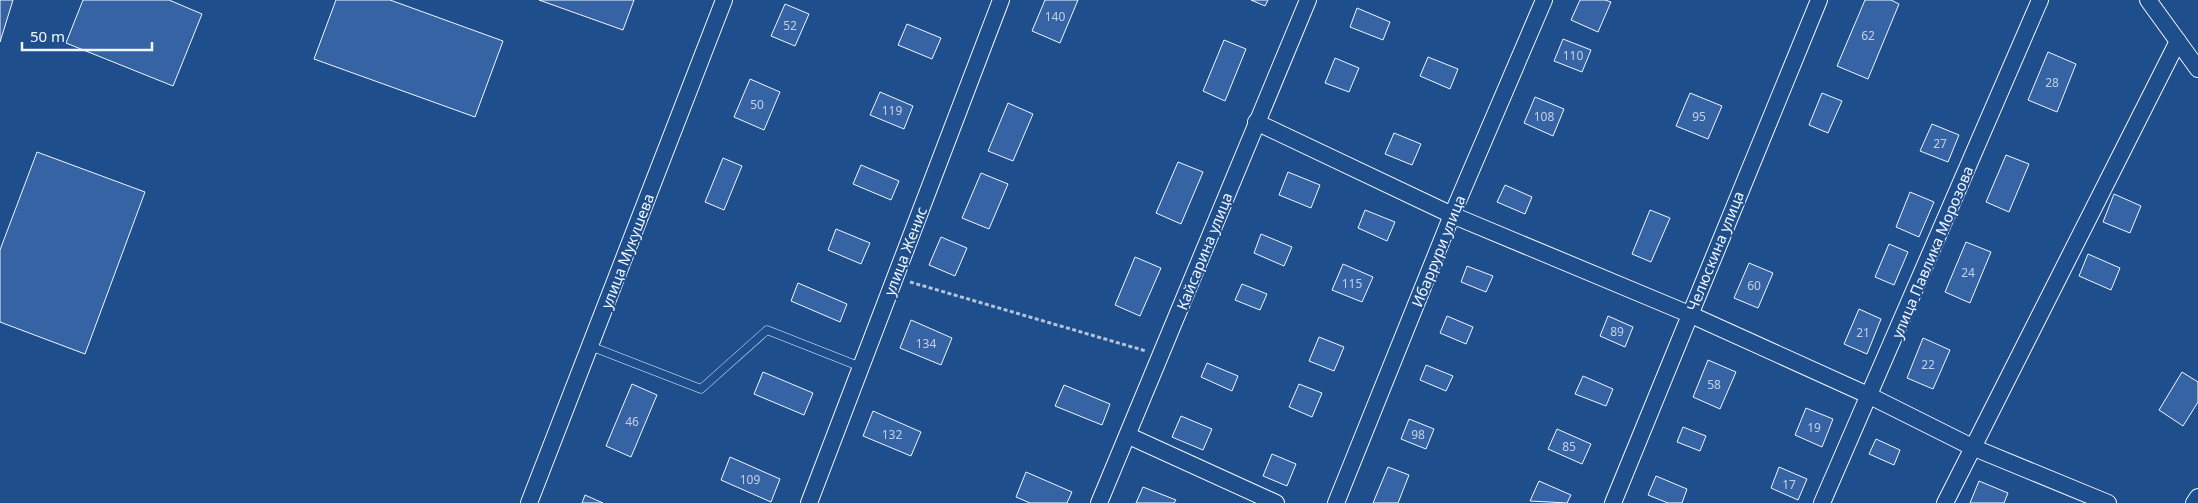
<svg xmlns="http://www.w3.org/2000/svg" width="2198" height="503" font-family="'Noto Sans',sans-serif">
<rect width="100%" height="100%" fill="#1f4e8c"/>
<g fill="#3563a3" stroke="#f2f6ff">
<path d="M 0,0 L 13,0 L 0,42 Z"/>
<path d="M 83,0 L 169,0 L 202,14 L 173,86 L 66,43 Z"/>
<path d="M 336,0 L 390,0 L 503,41 L 475,117 L 314,59 Z"/>
<path d="M 539,0 L 634,0 L 623,30 Z"/>
<path d="M 1045,0 L 1078,0 L 1060,43 L 1032,31 Z"/>
<path d="M 1251,0 L 1268,0 L 1265,6 Z"/>
<path d="M 1580,0 L 1605,0 L 1611,2 L 1598,32 L 1571,20 Z"/>
<path d="M 1865,0 L 1891,0 L 1899,4 L 1868,79 L 1837,66 Z"/>
<path d="M 785,4 L 809,14 L 795,46 L 771,36 Z"/>
<path d="M 1357,8 L 1390,22 L 1383,40 L 1350,27 Z"/>
<path d="M 907,24 L 941,38 L 932,59 L 898,45 Z"/>
<path d="M 1563,39 L 1591,50 L 1582,72 L 1554,61 Z"/>
<path d="M 1224,40 L 1246,49 L 1225,101 L 1203,91 Z"/>
<path d="M 2048,52 L 2076,64 L 2057,112 L 2028,100 Z"/>
<path d="M 1428,57 L 1458,69 L 1450,89 L 1420,76 Z"/>
<path d="M 1335,58 L 1359,68 L 1349,92 L 1325,83 Z"/>
<path d="M 750,79 L 780,92 L 764,130 L 734,117 Z"/>
<path d="M 880,92 L 913,106 L 904,129 L 870,115 Z"/>
<path d="M 1690,93 L 1722,106 L 1708,139 L 1676,126 Z"/>
<path d="M 1822,93 L 1842,101 L 1828,133 L 1809,125 Z"/>
<path d="M 1535,97 L 1564,109 L 1553,136 L 1524,123 Z"/>
<path d="M 1008,103 L 1033,114 L 1013,161 L 988,151 Z"/>
<path d="M 1932,124 L 1959,135 L 1948,162 L 1920,151 Z"/>
<path d="M 1394,133 L 1421,144 L 1412,165 L 1385,154 Z"/>
<path d="M 37,152 L 145,192 L 85,354 L 0,322 L 0,250 Z"/>
<path d="M 2006,155 L 2029,164 L 2009,212 L 1986,202 Z"/>
<path d="M 723,158 L 742,166 L 724,210 L 705,202 Z"/>
<path d="M 1178,162 L 1203,172 L 1181,224 L 1156,213 Z"/>
<path d="M 861,165 L 899,181 L 891,200 L 853,184 Z"/>
<path d="M 1288,172 L 1320,185 L 1311,208 L 1279,195 Z"/>
<path d="M 981,173 L 1008,184 L 989,229 L 962,218 Z"/>
<path d="M 1505,185 L 1532,197 L 1525,214 L 1497,202 Z"/>
<path d="M 1910,192 L 1934,202 L 1919,237 L 1896,227 Z"/>
<path d="M 2114,194 L 2141,206 L 2130,233 L 2103,222 Z"/>
<path d="M 1365,210 L 1395,222 L 1387,241 L 1358,228 Z"/>
<path d="M 1650,210 L 1670,218 L 1651,262 L 1632,254 Z"/>
<path d="M 836,229 L 870,243 L 861,264 L 828,250 Z"/>
<path d="M 1261,234 L 1292,247 L 1284,266 L 1254,253 Z"/>
<path d="M 941,237 L 967,248 L 955,276 L 929,265 Z"/>
<path d="M 1966,242 L 1991,252 L 1970,303 L 1945,292 Z"/>
<path d="M 1889,244 L 1908,252 L 1894,285 L 1875,277 Z"/>
<path d="M 2088,254 L 2120,268 L 2111,290 L 2079,276 Z"/>
<path d="M 1135,257 L 1161,268 L 1140,316 L 1115,305 Z"/>
<path d="M 1749,263 L 1773,273 L 1758,308 L 1734,298 Z"/>
<path d="M 1343,264 L 1373,277 L 1362,302 L 1332,290 Z"/>
<path d="M 1467,266 L 1493,276 L 1486,292 L 1461,282 Z"/>
<path d="M 798,283 L 847,304 L 840,322 L 791,301 Z"/>
<path d="M 1242,284 L 1267,294 L 1260,310 L 1235,300 Z"/>
<path d="M 1859,309 L 1881,319 L 1867,354 L 1844,344 Z"/>
<path d="M 1447,316 L 1473,327 L 1466,344 L 1440,333 Z"/>
<path d="M 1608,316 L 1633,327 L 1625,347 L 1600,336 Z"/>
<path d="M 911,320 L 952,338 L 941,365 L 900,348 Z"/>
<path d="M 1319,337 L 1344,347 L 1334,371 L 1309,361 Z"/>
<path d="M 1923,338 L 1950,350 L 1933,389 L 1907,378 Z"/>
<path d="M 1708,360 L 1736,372 L 1720,409 L 1693,397 Z"/>
<path d="M 1207,363 L 1238,376 L 1232,391 L 1201,377 Z"/>
<path d="M 1426,365 L 1453,376 L 1446,391 L 1420,380 Z"/>
<path d="M 763,372 L 813,393 L 804,415 L 754,394 Z"/>
<path d="M 2182,372 L 2198,382 L 2198,402 L 2183,426 L 2159,410 Z"/>
<path d="M 1583,376 L 1613,389 L 1606,406 L 1575,394 Z"/>
<path d="M 632,384 L 657,395 L 631,457 L 606,446 Z"/>
<path d="M 1299,384 L 1322,393 L 1312,417 L 1289,407 Z"/>
<path d="M 1064,385 L 1110,404 L 1102,425 L 1055,406 Z"/>
<path d="M 1806,408 L 1833,419 L 1822,447 L 1795,435 Z"/>
<path d="M 873,411 L 921,432 L 911,456 L 863,436 Z"/>
<path d="M 1181,416 L 1212,429 L 1203,450 L 1172,437 Z"/>
<path d="M 1409,419 L 1434,429 L 1426,449 L 1401,439 Z"/>
<path d="M 1683,427 L 1706,436 L 1700,451 L 1677,442 Z"/>
<path d="M 1557,429 L 1591,444 L 1582,464 L 1548,449 Z"/>
<path d="M 1876,439 L 1900,450 L 1894,465 L 1869,454 Z"/>
<path d="M 1272,454 L 1296,464 L 1287,486 L 1263,476 Z"/>
<path d="M 730,457 L 780,479 L 771,502 L 721,480 Z"/>
<path d="M 1388,467 L 1409,475 L 1398,503 L 1373,503 Z"/>
<path d="M 1779,467 L 1807,479 L 1798,500 L 1771,488 Z"/>
<path d="M 1026,472 L 1072,492 L 1067,503 L 1030,503 L 1016,497 Z"/>
<path d="M 1656,476 L 1687,489 L 1682,503 L 1668,503 L 1648,495 Z"/>
<path d="M 1539,481 L 1571,495 L 1567,503 L 1530,501 Z"/>
<path d="M 1979,481 L 2008,493 L 2004,503 L 1970,503 Z"/>
<path d="M 1143,487 L 1176,500 L 1174,503 L 1136,503 Z"/>
<path d="M 585,495 L 603,503 L 582,503 Z"/>
</g>
<g fill="none" stroke-linecap="round" stroke-linejoin="round">
<defs>
<path id="service" d="M 590,346 L 701,389 L 767,330 L 861,367"/>
<g id="minor">
<path d="M 2148,0 L 2198,69"/>
<path d="M 1256,122 L 1452,215 L 1689,314 L 1870,396 L 1972,447 L 2108,503"/>
<path d="M 1129,436 L 1276,503"/>
<path d="M 529,503 L 724,0"/>
<path d="M 809,503 L 1001,0"/>
<path d="M 1099,503 L 1308,0"/>
<path d="M 1336,503 L 1452,215 L 1544,0"/>
<path d="M 1613,503 L 1819,0"/>
<path d="M 1822,503 L 2040,0"/>
<path d="M 1945,503 L 2178,41"/>
<path d="M 2194,503 L 2198,497"/>
</g>
</defs>
<use href="#service" stroke="#f2f6ff" stroke-width="9"/>
<use href="#minor" stroke="#f2f6ff" stroke-width="18"/>
<path stroke="#b3c4dc" stroke-width="3" stroke-dasharray="4 2.5" stroke-linecap="butt" d="M 910,282 L 1146,351"/>
<use href="#service" stroke="#1f4e8c" stroke-width="8"/>
<use href="#minor" stroke="#1f4e8c" stroke-width="16"/>
</g>
<g text-anchor="middle" dominant-baseline="central" stroke-width="4" stroke-linejoin="round" paint-order="stroke">
<g font-size="12" fill="#c3d1e8">
<text x="1055" y="16">140</text>
<text x="790" y="25">52</text>
<text x="1868" y="35">62</text>
<text x="1573" y="55">110</text>
<text x="2052" y="82">28</text>
<text x="757" y="104">50</text>
<text x="892" y="110">119</text>
<text x="1544" y="116">108</text>
<text x="1699" y="116">95</text>
<text x="1940" y="143">27</text>
<text x="1968" y="272">24</text>
<text x="1352" y="283">115</text>
<text x="1754" y="285">60</text>
<text x="1617" y="331">89</text>
<text x="1863" y="332">21</text>
<text x="926" y="343">134</text>
<text x="1928" y="364">22</text>
<text x="1714" y="384">58</text>
<text x="632" y="421">46</text>
<text x="1814" y="427">19</text>
<text x="892" y="434">132</text>
<text x="1418" y="434">98</text>
<text x="1569" y="446">85</text>
<text x="750" y="479">109</text>
<text x="1789" y="484">17</text>
</g>
<g font-size="15" fill="#f2f6ff" stroke="#1f4e8c">
<text transform="translate(627 251) rotate(-69)">улица Мукушева</text>
<text transform="translate(905 251) rotate(-69)">улица Женис</text>
<text transform="translate(1204 251) rotate(-68)">Кайсарина улица</text>
<text transform="translate(1438 251) rotate(-68)">Ибаррури улица</text>
<text transform="translate(1715 251) rotate(-68)">Челюскина улица</text>
<text transform="translate(1932 252) rotate(-67)">улица Павлика Морозова</text>
</g>
</g>
<path d="M22 42v8h130v-8" fill="none" stroke="#f2f6ff" stroke-width="2.5"/>
<text x="30" y="42" font-size="15" fill="#f2f6ff" stroke="#1f4e8c" stroke-width="4" paint-order="stroke">50 m</text>
</svg>
